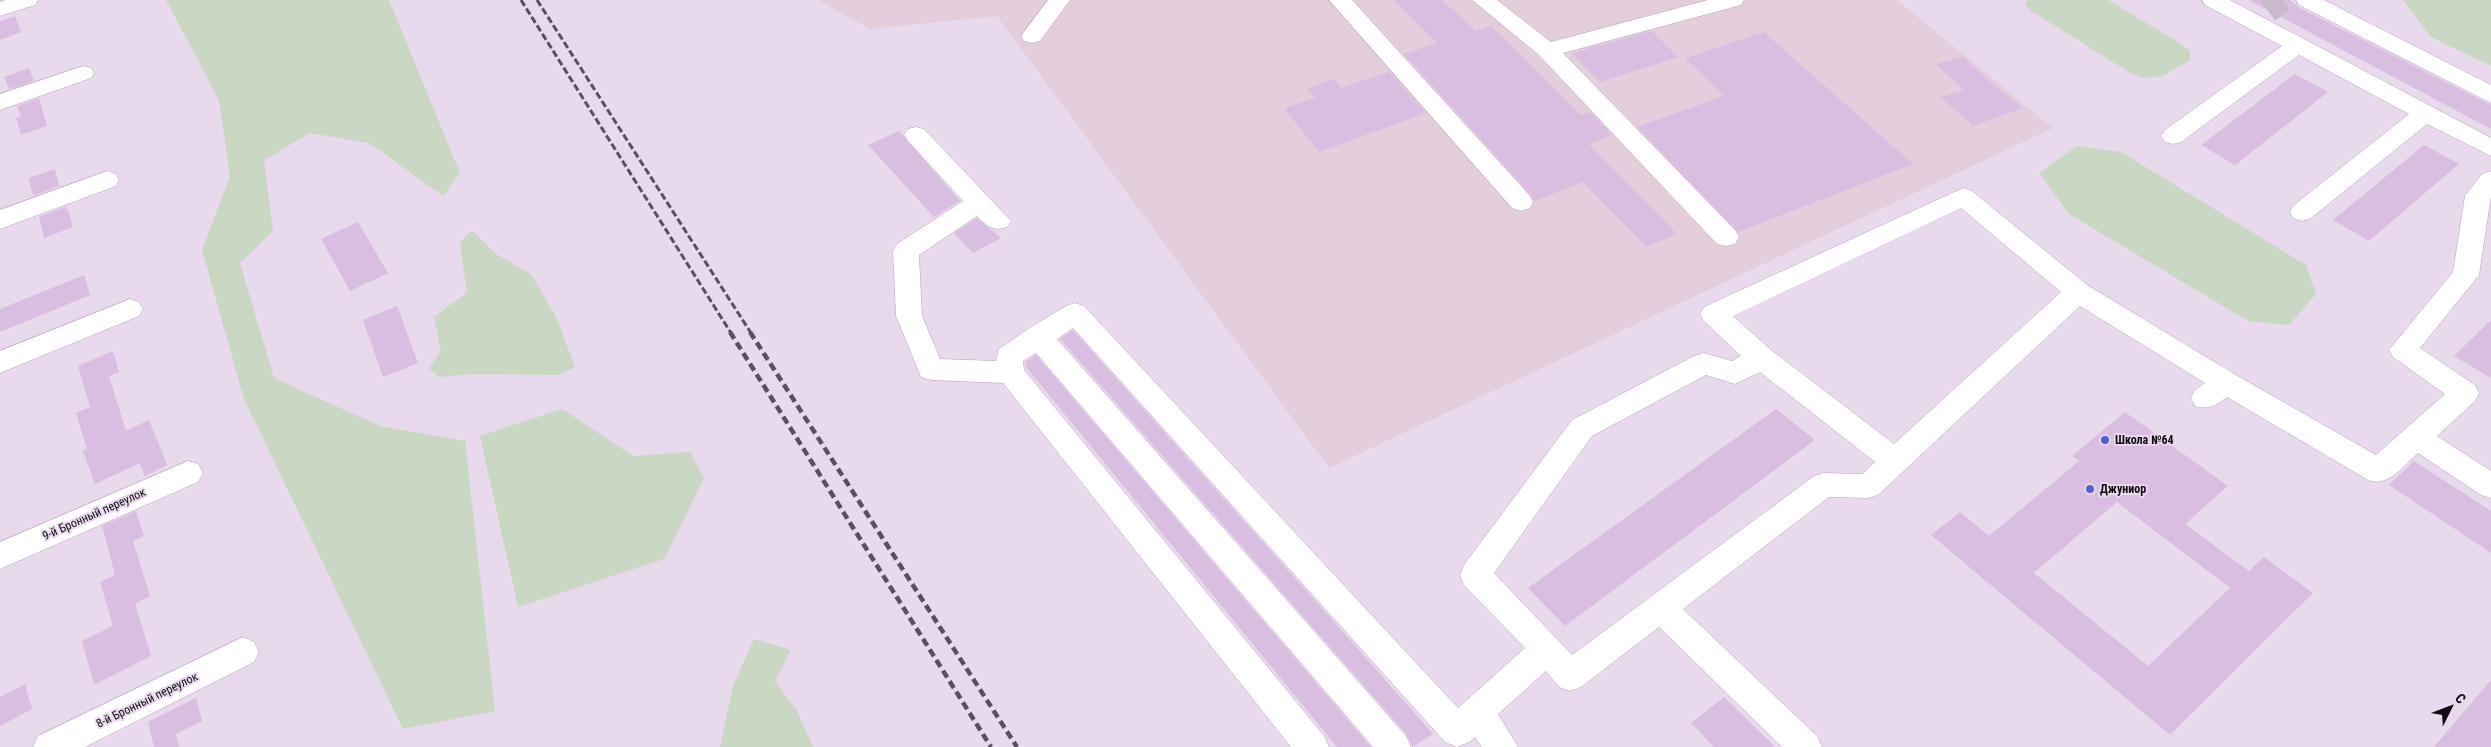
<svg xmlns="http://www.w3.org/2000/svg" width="2491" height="747" font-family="'Roboto Condensed',sans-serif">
<rect width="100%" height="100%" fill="#e9d9ed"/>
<path fill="#e4cedc" d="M 818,0 L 1897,0 L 2053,128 L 1329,468 L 997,16 L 870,29 Z"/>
<g fill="#c8d8c2">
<path d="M 166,0 L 389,0 L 460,173 L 443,196 L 369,143 L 310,133 L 264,160 L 273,231 L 240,263 L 274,378 L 380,426 L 465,441 L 495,711 L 403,729 L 244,399 L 202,250 L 230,176 L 219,100 Z"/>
<path d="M 2027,0 L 2108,0 L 2180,43 L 2190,51 L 2190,60 L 2163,76 L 2143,78 L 2129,72 L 2031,11 L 2025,4 Z"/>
<path d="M 2403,0 L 2491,0 L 2491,66 L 2431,37 Z"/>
<path d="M 2077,146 L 2121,152 L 2306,265 L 2316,294 L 2289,325 L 2248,321 L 2069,214 L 2039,173 Z"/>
<path d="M 472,230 L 496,254 L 531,274 L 557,319 L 575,367 L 559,375 L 475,374 L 438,377 L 429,368 L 441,351 L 434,317 L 467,292 L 460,243 Z"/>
<path d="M 562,409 L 633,456 L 690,452 L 704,478 L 664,559 L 518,607 L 480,436 Z"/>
<path d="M 754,639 L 791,650 L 775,681 L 797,711 L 813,747 L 720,747 L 733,686 Z"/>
</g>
<g fill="#d9bee1" fill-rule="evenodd">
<path d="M 1393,0 L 1442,0 L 1476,31 L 1491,26 L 1581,115 L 1590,112 L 1612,135 L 1589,144 L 1677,234 L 1646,247 L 1583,182 L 1535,201 L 1531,195 L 1404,54 L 1437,43 Z"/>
<path d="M 2249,0 L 2290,0 L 2298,7 L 2491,105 L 2491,129 Z"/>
<path d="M 15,16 L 21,32 L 0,40 L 0,21 Z"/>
<path d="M 1652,31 L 1678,57 L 1600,82 L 1572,53 Z"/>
<path d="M 1764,32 L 1913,164 L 1738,232 L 1637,127 L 1724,96 L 1685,58 Z"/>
<path d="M 1963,57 L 1989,81 L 2023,108 L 1973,126 L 1941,97 L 1964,90 L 1936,64 Z"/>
<path d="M 29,68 L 34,81 L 9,89 L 4,77 Z"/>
<path d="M 1389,72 L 1426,113 L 1319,152 L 1284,108 L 1315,98 L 1307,88 L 1334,79 L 1341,88 Z"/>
<path d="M 2295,74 L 2328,92 L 2235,165 L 2201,145 Z"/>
<path d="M 39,98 L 47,126 L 21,135 L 16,118 L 21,116 L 17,106 Z"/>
<path d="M 899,131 L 960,201 L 934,217 L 868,145 Z"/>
<path d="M 2424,145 L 2459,164 L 2369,241 L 2333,220 Z"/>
<path d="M 55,169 L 59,186 L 33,196 L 29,178 Z"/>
<path d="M 65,207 L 66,210 L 68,209 L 73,227 L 44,238 L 39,217 Z"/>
<path d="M 977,218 L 1001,238 L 973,253 L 954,233 Z"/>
<path d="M 358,222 L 388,273 L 350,291 L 321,239 Z"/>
<path d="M 84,275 L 90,295 L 0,332 L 0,309 Z"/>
<path d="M 397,306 L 418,363 L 383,377 L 363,320 Z"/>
<path d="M 2491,320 L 2491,378 L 2454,356 Z"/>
<path d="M 1073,330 L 1329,616 L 1433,734 L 1413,747 L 1407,735 L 1060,339 Z"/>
<path d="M 113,351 L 119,372 L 109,376 L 126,431 L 149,420 L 167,465 L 145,476 L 140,463 L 95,484 L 83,451 L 87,449 L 76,413 L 90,407 L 78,366 Z"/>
<path d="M 1036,355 L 1371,747 L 1337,747 L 1026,367 L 1025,362 Z"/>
<path d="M 1776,409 L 1815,440 L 1565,626 L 1528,588 Z"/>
<path d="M 2125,412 L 2228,486 L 2185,524 L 2249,571 L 2264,557 L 2313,593 L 2170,735 L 1931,535 L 1960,512 L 1989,536 L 2079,461 L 2072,456 ZM 2117,502 L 2230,588 L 2148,666 L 2034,573 Z"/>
<path d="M 2414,461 L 2491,511 L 2491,553 L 2389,485 Z"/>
<path d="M 136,511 L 144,536 L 133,541 L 150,596 L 135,604 L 151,656 L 94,685 L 82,641 L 113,626 L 100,582 L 115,575 L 102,526 Z"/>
<path d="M 2491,680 L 2491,747 L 2434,747 Z"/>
<path d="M 25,684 L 32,709 L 0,726 L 0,697 Z"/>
<path d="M 1724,697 L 1775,747 L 1714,747 L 1691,723 Z"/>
<path d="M 196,698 L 202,721 L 176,734 L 179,747 L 154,747 L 148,722 Z"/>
</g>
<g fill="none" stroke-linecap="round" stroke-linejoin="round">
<path stroke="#c8bacc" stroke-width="24" stroke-dasharray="24 12" stroke-linecap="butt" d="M 2268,11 L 2282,0"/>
<defs>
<g id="minor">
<path d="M 5,0 L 38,0 L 35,5 L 0,16 L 0,2 Z"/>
<path d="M 1048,0 L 1070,0 L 1040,41 L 1032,43 L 1024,41 L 1021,36 Z"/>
<path d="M 1329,0 L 1352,0 L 1530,196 L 1533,202 L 1530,208 L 1521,211 L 1512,208 Z"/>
<path d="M 1472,0 L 1497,0 L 1551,42 L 1708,0 L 1744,0 L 1741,5 L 1563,53 L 1735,230 L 1739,237 L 1735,244 L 1726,246 L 1717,244 L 1539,55 Z"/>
<path d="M 2202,0 L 2230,0 L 2491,138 L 2491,156 L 2427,124 L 2311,218 L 2302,221 L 2293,218 L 2290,212 L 2293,206 L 2409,114 L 2299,55 L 2181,142 L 2173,144 L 2165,142 L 2161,136 L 2165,130 L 2282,46 L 2205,5 Z"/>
<path d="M 2296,0 L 2324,0 L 2491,85 L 2491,103 L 2299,5 Z"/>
<path d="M 83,66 L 91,68 L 94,73 L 91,78 L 0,110 L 0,94 Z"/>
<path d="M 916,127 L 924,129 L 1011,221 L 1007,227 C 993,232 987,226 977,216 L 919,255 L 922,316 L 940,359 L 996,361 L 999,349 L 1028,329 L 1066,306 L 1075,303 L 1084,306 L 1458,708 L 1525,648 L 1464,585 L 1460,575 L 1464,565 L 1572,420 L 1694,356 L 1704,353 L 1732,361 L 1741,356 L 1704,321 L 1700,314 L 1704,307 L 1963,188 L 1972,191 L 2087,285 L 2236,375 L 2376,455 L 2445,394 L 2393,357 L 2389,350 L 2453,272 L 2465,196 L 2482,174 L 2491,171 L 2491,196 L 2479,275 L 2420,348 L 2475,385 L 2479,393 L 2475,401 L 2437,436 L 2491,471 L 2491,498 L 2481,495 L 2418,453 C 2402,467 2389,487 2368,480 L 2227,397 C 2216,405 2209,410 2195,406 L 2191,398 L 2195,390 L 2205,383 L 2080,306 L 1878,495 L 1868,498 L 1829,497 L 1683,609 L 1817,736 L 1822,747 L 1782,747 L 1659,627 L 1581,687 L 1570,691 L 1559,687 L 1546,671 L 1498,714 L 1518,747 L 1482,747 L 1475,737 L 1469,742 L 1457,747 L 1445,742 L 1073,328 L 1057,339 L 1406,736 L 1411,747 L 1373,747 L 1036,353 L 1023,361 L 1024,370 L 1324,736 L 1329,747 L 1291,747 L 1003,383 L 931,380 L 921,377 L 896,316 L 893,251 L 897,244 L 963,201 L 908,141 L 904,135 L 908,129 ZM 1961,208 L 2061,292 L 1894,444 L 1771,350 L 1733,316 ZM 1760,372 L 1875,462 L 1862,474 L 1824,473 L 1814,476 L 1572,655 L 1494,573 L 1592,436 L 1706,375 L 1735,384 Z"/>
<path d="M 107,171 L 116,174 L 119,180 L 116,186 L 0,229 L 0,210 Z"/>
<path d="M 130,299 L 139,302 L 143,309 L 139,316 L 0,373 L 0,351 Z"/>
<path d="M 188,461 L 198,464 L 203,473 L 198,482 L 0,569 L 0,542 Z"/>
<path d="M 243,637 L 254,642 L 259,652 L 254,662 L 85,747 L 33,747 L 38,736 Z"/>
</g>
</defs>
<use href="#minor" stroke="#b3a4b7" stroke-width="1"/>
<use href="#minor" fill="#fff" fill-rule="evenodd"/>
<g stroke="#59505c" stroke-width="3" stroke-dasharray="7 3" stroke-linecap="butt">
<path d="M 521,0 L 731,333"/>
<path d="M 537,0 L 751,333"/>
</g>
<g stroke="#59505c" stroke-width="4.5" stroke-dasharray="8 4.5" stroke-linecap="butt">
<path d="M 730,332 L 991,747"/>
<path d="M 750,332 L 1017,747"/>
</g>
</g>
<g fill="#535ed5" stroke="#e9d9ed" stroke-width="2">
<circle cx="2105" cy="440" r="5"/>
<circle cx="2090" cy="489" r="5"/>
</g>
<g text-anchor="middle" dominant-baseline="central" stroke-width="4" stroke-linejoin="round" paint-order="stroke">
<g font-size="12" font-weight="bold" fill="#0f0a11" stroke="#e9d9ed" text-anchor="start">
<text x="2115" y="440">Школа №64</text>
<text x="2100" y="489">Джуниор</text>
</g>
<g font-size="12" fill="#0f0a11" stroke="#e9d9ed">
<text transform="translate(94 514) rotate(-24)">9-й Бронный переулок</text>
<text transform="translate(147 700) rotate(-26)">8-й Бронный переулок</text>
</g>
</g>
<g transform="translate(2451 707) rotate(48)" stroke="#e9d9ed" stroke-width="4" paint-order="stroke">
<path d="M0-4L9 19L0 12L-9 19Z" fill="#0f0a11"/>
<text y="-8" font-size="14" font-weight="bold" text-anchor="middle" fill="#0f0a11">С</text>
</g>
</svg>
